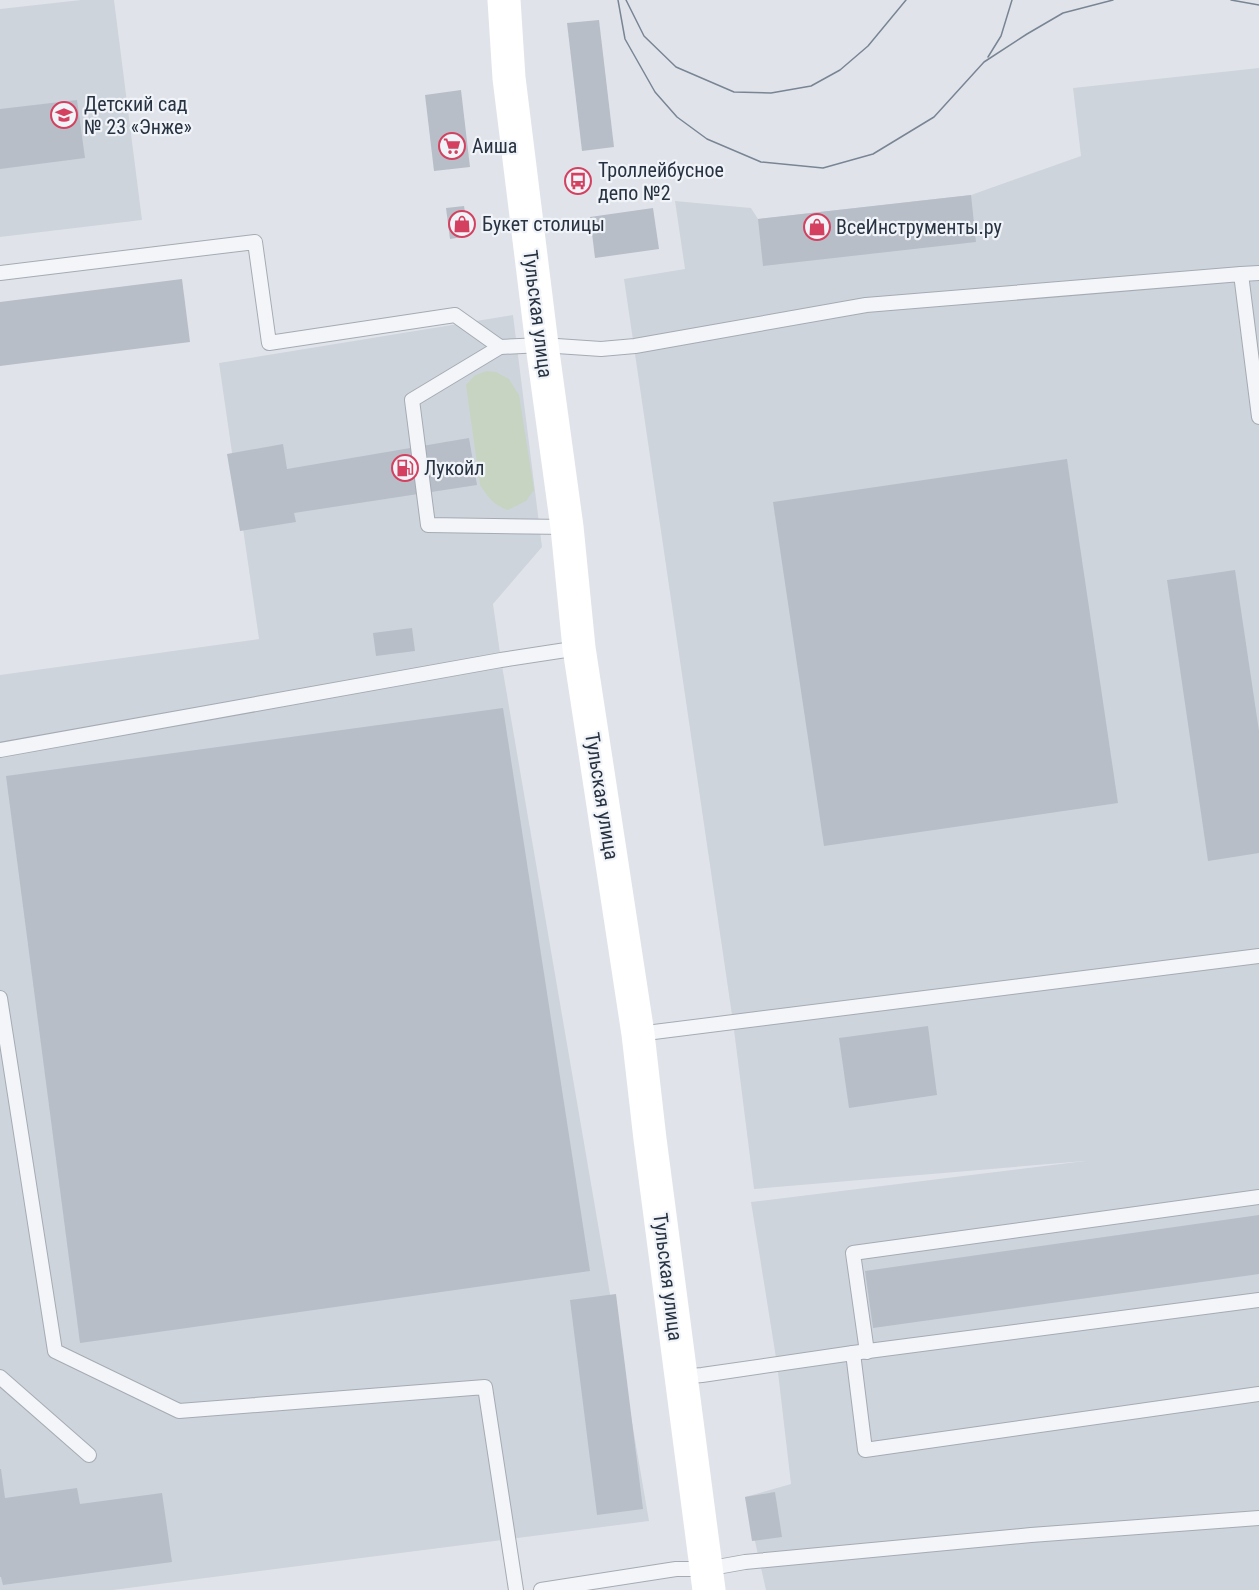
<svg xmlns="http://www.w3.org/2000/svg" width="1259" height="1590" font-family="'Roboto Condensed',sans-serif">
<rect width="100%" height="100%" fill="#e0e4ea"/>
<g fill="#ced4dc">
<path d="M 81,0 L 114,0 L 142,220 L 0,237 L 0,9 Z"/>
<path d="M 1259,68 L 1259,1590 L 766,1590 L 745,1497 L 791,1484 L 777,1364 L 751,1202 L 1085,1161 L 754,1189 L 733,1022 L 624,279 L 685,269 L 675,201 L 751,208 L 758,219 L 971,195 L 1081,156 L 1073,88 Z"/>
<path d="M 513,315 L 542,547 L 493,604 L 501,660 L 649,1521 L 113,1590 L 0,1590 L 0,675 L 259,639 L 219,363 Z"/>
</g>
<path fill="#c7d4c1" d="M 486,371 L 496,372 L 509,379 L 519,395 L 534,490 L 526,501 L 508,510 C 494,506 488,497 480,485 L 466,385 L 474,376 Z"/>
<g fill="#b7bec7">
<path d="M 599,20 L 614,147 L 582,151 L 567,23 Z"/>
<path d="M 461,90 L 470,167 L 434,171 L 425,95 Z"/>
<path d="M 77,100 L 85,158 L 0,169 L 0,109 Z"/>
<path d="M 971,195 L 976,242 L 763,266 L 758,219 Z"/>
<path d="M 464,206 L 469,236 L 450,239 L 446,208 Z"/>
<path d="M 653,208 L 659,249 L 595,258 L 590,217 Z"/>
<path d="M 182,279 L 190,342 L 0,366 L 0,302 Z"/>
<path d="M 469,438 L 477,485 L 294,513 L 296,522 L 240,531 L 227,454 L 283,444 L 287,469 Z"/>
<path d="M 1067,459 L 1118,803 L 824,846 L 773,502 Z"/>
<path d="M 1235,570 L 1259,731 L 1259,853 L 1208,861 L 1167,580 Z"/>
<path d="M 412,628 L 415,651 L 376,656 L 373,633 Z"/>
<path d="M 503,708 L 590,1271 L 80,1343 L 6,776 Z"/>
<path d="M 928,1026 L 937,1095 L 849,1108 L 839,1038 Z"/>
<path d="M 1259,1215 L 1259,1274 L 873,1328 L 865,1271 Z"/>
<path d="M 616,1294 L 643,1509 L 597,1515 L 570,1300 Z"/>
<path d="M 0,1469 L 1,1469 L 5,1498 L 77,1488 L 80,1504 L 162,1493 L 172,1562 L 3,1585 L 1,1577 L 0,1577 Z"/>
<path d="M 775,1492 L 782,1537 L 752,1541 L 745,1497 Z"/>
</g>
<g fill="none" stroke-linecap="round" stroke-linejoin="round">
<defs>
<g id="service">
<path d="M 0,273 L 255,242 L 269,343 L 455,315 L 500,347 L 542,345 L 601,349 L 635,346 L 866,305 L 1241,274 L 1259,417"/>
<path d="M 1241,274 L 1259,273"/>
<path d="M 500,347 L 412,400 L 428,525 L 567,527"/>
<path d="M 0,750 L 501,660 L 579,648"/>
<path d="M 0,998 L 55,1351 L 179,1411 L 485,1387 L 516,1590"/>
<path d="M 638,1034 L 1259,956"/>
<path d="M 867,1352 L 853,1253 L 1259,1197"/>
<path d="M 853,1353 L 865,1450 L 1259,1394"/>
<path d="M 0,1377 L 89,1455"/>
<path d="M 681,1377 L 702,1375 L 853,1353 L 1259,1300"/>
<path d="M 541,1590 L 676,1569 L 706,1569 L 745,1562 L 1031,1535 L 1259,1518"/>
</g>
</defs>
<use href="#service" stroke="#a5abb4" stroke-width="16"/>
<use href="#service" stroke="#f3f5f8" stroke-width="14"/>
<path stroke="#fff" stroke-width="33" d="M 504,0 L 509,78 L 542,345 L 567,527 L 579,648 L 638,1034 L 650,1139 L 709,1590"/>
<g stroke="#798594" stroke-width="1.5">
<path d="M 618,0 L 625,39 L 655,92 L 677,117 L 707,139 L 761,162 L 823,168 L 873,154 L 934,117 L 984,62 L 1027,34 L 1063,13 L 1113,0"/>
<path d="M 626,0 L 644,36 L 676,67 L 734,92 L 771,93 L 811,86 L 840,70 L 868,46 L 906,0"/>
<path d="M 1231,0 L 1259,5"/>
<path d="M 988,57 L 1001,36 L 1012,0"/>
</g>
</g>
<defs>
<symbol id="school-ring" viewBox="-11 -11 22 22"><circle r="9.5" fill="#f0f3f7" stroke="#d44060" stroke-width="1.5"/><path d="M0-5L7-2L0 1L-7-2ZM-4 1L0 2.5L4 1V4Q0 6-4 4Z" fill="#d44060"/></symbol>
<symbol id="supermarket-ring" viewBox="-11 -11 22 22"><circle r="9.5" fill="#f0f3f7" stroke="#d44060" stroke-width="1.5"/><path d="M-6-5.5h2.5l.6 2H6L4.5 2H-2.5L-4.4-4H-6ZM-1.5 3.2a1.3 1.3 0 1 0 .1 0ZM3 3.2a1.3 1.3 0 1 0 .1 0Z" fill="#d44060"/></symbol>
<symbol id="bus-ring" viewBox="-11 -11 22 22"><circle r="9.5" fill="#f0f3f7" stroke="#d44060" stroke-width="1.5"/><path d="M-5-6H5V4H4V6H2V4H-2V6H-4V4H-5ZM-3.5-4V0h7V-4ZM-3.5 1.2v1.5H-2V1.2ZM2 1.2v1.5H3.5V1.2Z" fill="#d44060"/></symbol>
<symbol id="shop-ring" viewBox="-11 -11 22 22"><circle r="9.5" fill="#f0f3f7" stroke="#d44060" stroke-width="1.5"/><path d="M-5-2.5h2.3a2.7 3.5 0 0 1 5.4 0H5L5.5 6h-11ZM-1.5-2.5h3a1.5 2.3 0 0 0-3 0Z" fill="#d44060"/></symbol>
<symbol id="fuel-ring" viewBox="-11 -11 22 22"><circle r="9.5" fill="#f0f3f7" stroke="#d44060" stroke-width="1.5"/><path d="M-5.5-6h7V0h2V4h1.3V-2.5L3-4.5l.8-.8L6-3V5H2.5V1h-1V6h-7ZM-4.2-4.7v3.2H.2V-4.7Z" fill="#d44060"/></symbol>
</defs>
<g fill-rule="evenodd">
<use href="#school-ring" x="49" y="100" width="30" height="30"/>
<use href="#supermarket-ring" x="437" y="131" width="30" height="30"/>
<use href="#bus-ring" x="563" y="166" width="30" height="30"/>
<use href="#shop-ring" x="447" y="209" width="30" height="30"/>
<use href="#shop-ring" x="802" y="212" width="30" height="30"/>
<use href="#fuel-ring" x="390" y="453" width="30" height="30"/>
</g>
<g text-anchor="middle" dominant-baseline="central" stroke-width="4.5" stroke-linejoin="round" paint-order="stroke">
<g font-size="20" fill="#283342" stroke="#f0f3f7" text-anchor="start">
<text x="84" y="104">Детский сад<tspan x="84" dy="23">№ 23 «Энже»</tspan></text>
<text x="472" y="146">Аиша</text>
<text x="598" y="170">Троллейбусное<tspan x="598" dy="23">депо №2</tspan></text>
<text x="482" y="224">Букет столицы</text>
<text x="836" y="227">ВсеИнструменты.ру</text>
<text x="424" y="468">Лукойл</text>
</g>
<g font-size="20" fill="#283342" stroke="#f0f3f7">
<text transform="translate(538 314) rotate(83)">Тульская улица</text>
<text transform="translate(602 796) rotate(81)">Тульская улица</text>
<text transform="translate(668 1277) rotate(83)">Тульская улица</text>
</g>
</g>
</svg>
